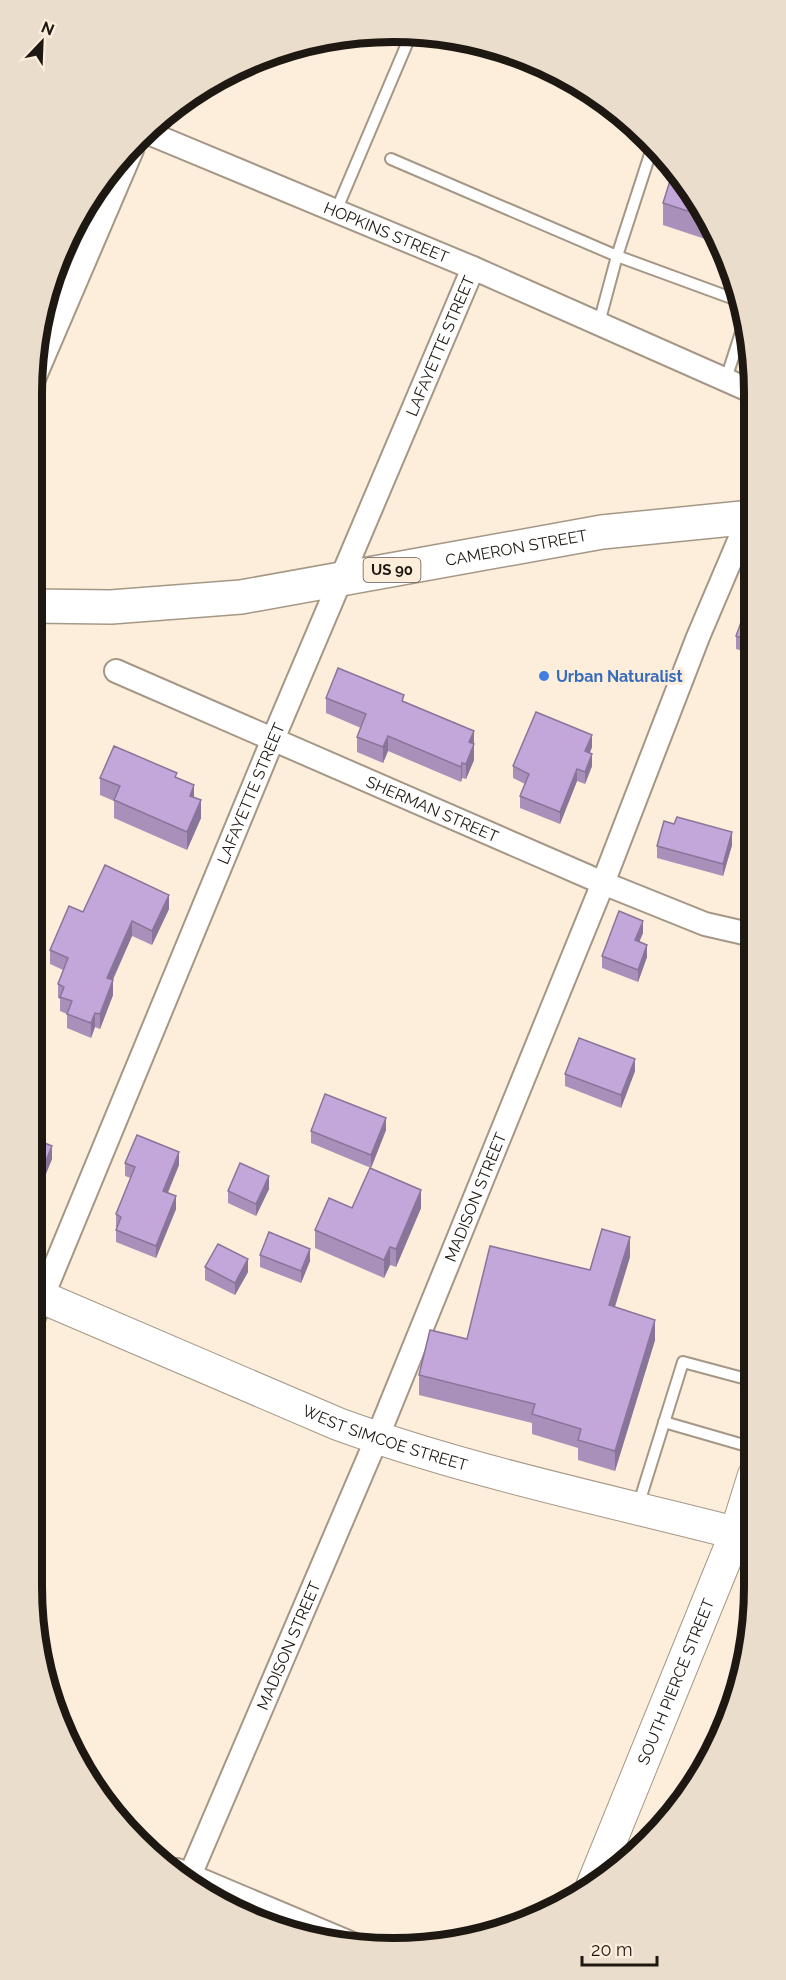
<svg xmlns="http://www.w3.org/2000/svg" width="786" height="1980" font-family="Raleway,sans-serif">
<rect width="100%" height="100%" fill="#fdeedb"/>
<g fill="none" stroke-linecap="round" stroke-linejoin="round">
<defs>
<g id="lane">
<path d="M 653,145 L 617,256 L 737,300"/>
<path d="M 391,159 L 617,256 L 599,323"/>
<path d="M 336,211 L 409,39"/>
<path d="M 726,379 L 744,323"/>
<path d="M 664,1422 L 754,1448"/>
<path d="M 638,1506 L 683,1362 L 754,1381"/>
</g>
<g id="street">
<path id="s1" d="M 151,134 L 473,268 L 751,391"/>
<path d="M 33,381 L 132,150"/>
<path id="s2" d="M 116,671 L 603,883 L 705,924 L 753,935"/>
<path id="s3" d="M 32,1322 L 273,739 L 473,268"/>
<path d="M 177,1870 L 355,1945"/>
<path id="s4" d="M 188,1880 L 377,1438 L 603,883 L 698,637 L 752,510"/>
</g>
<g id="secondary">
<path id="s5" d="M 32,1293 L 338,1424 C 467,1471 603,1499 736,1533 L 754,1535"/>
<path id="s6" d="M 591,1889 L 736,1533 L 754,1475"/>
</g>
<g id="primary">
<path id="s7" d="M 32,606 L 111,607 L 241,597 L 602,532 L 752,517"/>
</g>
</defs>
<use href="#lane" stroke="#a59786" stroke-width="14"/>
<use href="#street" stroke="#a59786" stroke-width="26"/>
<use href="#secondary" stroke="#a59786" stroke-width="34"/>
<use href="#primary" stroke="#a59786" stroke-width="36"/>
<use href="#lane" stroke="#fff" stroke-width="10"/>
<use href="#street" stroke="#fff" stroke-width="22"/>
<use href="#secondary" stroke="#fff" stroke-width="32"/>
<use href="#primary" stroke="#fff" stroke-width="33"/>
</g>
<g fill="#a990bb">
<path d="M 674,168 L 717,233 L 720,244 L 663,225 L 663,203 Z"/>
<path d="M 752,608 L 752,654 L 736,649 L 736,636 Z"/>
<path d="M 326,698 L 404,701 L 474,731 L 474,760 L 466,779 L 462,778 L 461,782 L 388,751 L 383,763 L 357,752 L 357,737 L 361,728 L 326,713 Z"/>
<path d="M 592,747 L 590,753 L 592,766 L 585,784 L 577,781 L 560,824 L 520,808 L 520,796 L 525,784 L 513,778 L 513,766 Z"/>
<path d="M 177,777 L 194,798 L 201,818 L 187,850 L 114,818 L 114,801 L 100,795 L 100,778 Z"/>
<path d="M 674,824 L 732,845 L 723,876 L 657,858 L 657,846 Z"/>
<path d="M 169,909 L 152,945 L 132,936 L 113,980 L 113,995 L 100,1029 L 95,1027 L 91,1038 L 67,1028 L 67,1014 L 60,1011 L 60,999 L 58,998 L 58,984 L 63,970 L 50,964 L 50,950 L 83,912 Z"/>
<path d="M 643,933 L 639,942 L 647,957 L 638,982 L 602,968 L 602,956 Z"/>
<path d="M 635,1071 L 621,1108 L 565,1086 L 565,1074 Z"/>
<path d="M 386,1130 L 371,1168 L 311,1143 L 311,1131 Z"/>
<path d="M 32,1138 L 52,1159 L 38,1193 L 32,1190 Z"/>
<path d="M 125,1163 L 179,1165 L 168,1193 L 176,1209 L 156,1258 L 116,1242 L 116,1230 L 117,1227 L 116,1227 L 116,1214 L 131,1178 L 125,1176 Z"/>
<path d="M 269,1189 L 256,1216 L 228,1203 L 228,1191 Z"/>
<path d="M 352,1208 L 421,1208 L 396,1267 L 390,1265 L 384,1278 L 315,1248 L 315,1230 Z"/>
<path d="M 260,1255 L 310,1261 L 301,1283 L 260,1267 Z"/>
<path d="M 630,1257 L 615,1307 L 655,1340 L 615,1471 L 578,1460 L 578,1448 L 532,1434 L 532,1423 L 419,1395 L 419,1375 L 467,1339 L 590,1270 Z"/>
<path d="M 205,1267 L 248,1272 L 235,1295 L 205,1280 Z"/>
</g>
<g fill="#897599">
<path d="M 474,731 L 474,760 L 466,779 L 466,764 L 469,742 Z"/>
<path d="M 592,735 L 592,747 L 585,763 L 585,751 Z"/>
<path d="M 388,736 L 388,751 L 383,763 L 383,747 Z"/>
<path d="M 592,754 L 592,766 L 585,784 L 585,772 Z"/>
<path d="M 462,763 L 462,778 L 461,782 L 461,767 Z"/>
<path d="M 577,769 L 577,781 L 560,824 L 560,812 Z"/>
<path d="M 194,785 L 194,803 L 190,796 Z"/>
<path d="M 201,800 L 201,818 L 187,850 L 187,832 Z"/>
<path d="M 732,832 L 732,845 L 723,876 L 723,864 Z"/>
<path d="M 169,895 L 169,909 L 152,945 L 152,931 Z"/>
<path d="M 132,921 L 132,936 L 107,992 L 107,978 Z"/>
<path d="M 643,921 L 643,933 L 635,952 L 635,940 Z"/>
<path d="M 647,945 L 647,957 L 638,982 L 638,970 Z"/>
<path d="M 113,980 L 113,995 L 100,1029 L 100,1014 Z"/>
<path d="M 95,1013 L 95,1027 L 91,1038 L 91,1023 Z"/>
<path d="M 635,1059 L 635,1071 L 621,1108 L 621,1095 Z"/>
<path d="M 386,1118 L 386,1130 L 371,1168 L 371,1155 Z"/>
<path d="M 52,1146 L 52,1159 L 38,1193 L 38,1180 Z"/>
<path d="M 179,1152 L 179,1165 L 163,1203 L 163,1191 Z"/>
<path d="M 269,1176 L 269,1189 L 256,1216 L 256,1204 Z"/>
<path d="M 421,1190 L 421,1208 L 396,1267 L 396,1249 Z"/>
<path d="M 176,1196 L 176,1209 L 156,1258 L 156,1246 Z"/>
<path d="M 630,1237 L 630,1257 L 609,1325 L 609,1305 Z"/>
<path d="M 390,1247 L 390,1265 L 384,1278 L 384,1260 Z"/>
<path d="M 310,1249 L 310,1261 L 301,1283 L 301,1271 Z"/>
<path d="M 248,1259 L 248,1272 L 235,1295 L 235,1283 Z"/>
<path d="M 655,1320 L 655,1340 L 615,1471 L 615,1451 Z"/>
</g>
<g fill="#c4a7da" stroke="#897599" stroke-width="1.5">
<path d="M 674,168 L 706,217 L 663,203 Z"/>
<path d="M 747,606 L 752,608 L 752,642 L 736,636 Z"/>
<path d="M 338,668 L 404,695 L 402,701 L 474,731 L 469,742 L 474,744 L 466,764 L 462,763 L 461,767 L 388,736 L 383,747 L 357,737 L 366,714 L 326,698 Z"/>
<path d="M 536,712 L 592,735 L 585,751 L 592,754 L 585,772 L 577,769 L 560,812 L 520,796 L 529,774 L 513,766 Z"/>
<path d="M 114,746 L 177,773 L 175,777 L 194,785 L 190,796 L 201,800 L 187,832 L 114,800 L 120,786 L 100,778 Z"/>
<path d="M 677,817 L 732,832 L 723,864 L 657,846 L 664,821 L 674,824 Z"/>
<path d="M 105,865 L 169,895 L 152,931 L 132,921 L 107,978 L 113,980 L 100,1014 L 95,1013 L 91,1023 L 67,1014 L 72,1001 L 60,997 L 64,987 L 58,984 L 68,958 L 50,950 L 69,906 L 83,912 Z"/>
<path d="M 619,911 L 643,921 L 635,940 L 647,945 L 638,970 L 602,956 Z"/>
<path d="M 579,1038 L 635,1059 L 621,1095 L 565,1074 Z"/>
<path d="M 325,1094 L 386,1118 L 371,1155 L 311,1131 Z"/>
<path d="M 137,1135 L 179,1152 L 163,1191 L 176,1196 L 156,1246 L 116,1230 L 121,1217 L 116,1214 L 135,1167 L 125,1163 Z"/>
<path d="M 32,1138 L 52,1146 L 38,1180 L 32,1178 Z"/>
<path d="M 240,1163 L 269,1176 L 256,1204 L 228,1191 Z"/>
<path d="M 370,1168 L 421,1190 L 396,1249 L 390,1247 L 384,1260 L 315,1230 L 329,1198 L 352,1208 Z"/>
<path d="M 602,1229 L 630,1237 L 609,1305 L 655,1320 L 615,1451 L 578,1440 L 581,1429 L 532,1414 L 535,1404 L 419,1375 L 430,1330 L 467,1339 L 490,1246 L 590,1270 Z"/>
<path d="M 269,1232 L 310,1249 L 301,1271 L 260,1255 Z"/>
<path d="M 218,1244 L 248,1259 L 235,1283 L 205,1267 Z"/>
</g>
<circle fill="#3f7fe0" stroke="#fdeedb" stroke-width="2" cx="544" cy="676" r="6"/>
<g text-anchor="middle" dominant-baseline="central" stroke-width="6" stroke-linejoin="round" paint-order="stroke">
<rect fill="#fdeedb" stroke="#61584e" stroke-width="1.5" x="363.5" y="558" width="57" height="24" rx="4.5"/>
<g font-size="15" font-weight="bold" fill="#1e1812">
<text x="392" y="570">US 90</text>
</g>
<g font-size="16" fill="#1e1812" stroke="#fdeedb">
<text stroke="none"><textPath href="#s1" startOffset="255">HOPKINS STREET</textPath></text>
<text stroke="none"><textPath href="#s3" startOffset="1058">LAFAYETTE STREET</textPath></text>
<text stroke="none"><textPath href="#s7" startOffset="489">CAMERON STREET</textPath></text>
<text stroke="none"><textPath href="#s3" startOffset="572">LAFAYETTE STREET</textPath></text>
<text stroke="none"><textPath href="#s2" startOffset="345">SHERMAN STREET</textPath></text>
<text stroke="none"><textPath href="#s4" startOffset="741">MADISON STREET</textPath></text>
<text stroke="none"><textPath href="#s5" startOffset="382">WEST SIMCOE STREET</textPath></text>
<text stroke="none"><textPath href="#s4" startOffset="255">MADISON STREET</textPath></text>
<text stroke="none"><textPath href="#s6" startOffset="224">SOUTH PIERCE STREET</textPath></text>
</g>
<g font-size="16" font-weight="bold" fill="#366cbe" stroke="#fdeedb" text-anchor="start">
<text x="556" y="676">Urban Naturalist</text>
</g>
</g>
<path d="M0 0H786V1980H0ZM393 42H393A351 351 0 0 1 744 393V1587A351 351 0 0 1 393 1938H393A351 351 0 0 1 42 1587V393A351 351 0 0 1 393 42Z" fill="#ebddcb" fill-rule="evenodd"/>
<path fill="none" stroke="#1e1812" stroke-width="8" d="M393 42H393A351 351 0 0 1 744 393V1587A351 351 0 0 1 393 1938H393A351 351 0 0 1 42 1587V393A351 351 0 0 1 393 42Z"/>
<g transform="translate(42 42) rotate(23)" stroke="#fdeedb" stroke-width="4.5" paint-order="stroke">
<path d="M0-4.5L10 22L0 15L-10 22Z" fill="#1e1812"/>
<text y="-9" font-size="16" font-weight="bold" text-anchor="middle" fill="#1e1812">N</text>
</g>
<path d="M582 1956v9h75v-9" fill="none" stroke="#1e1812" stroke-width="3"/>
<text x="591" y="1956" font-size="18" fill="#1e1812" stroke="#fdeedb" stroke-width="4.5" paint-order="stroke">20 m</text>
</svg>
